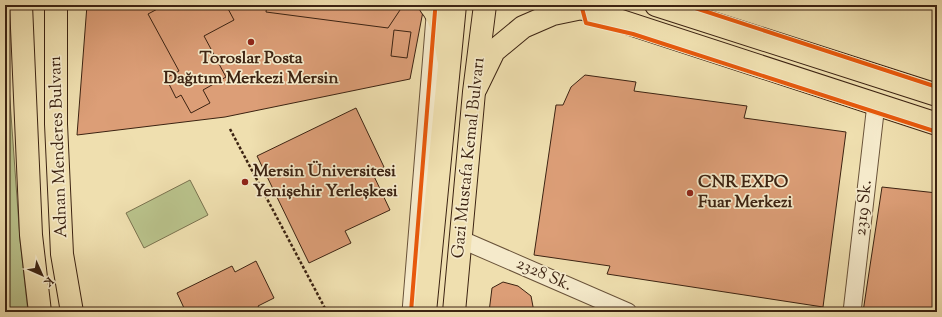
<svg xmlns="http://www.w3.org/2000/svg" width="942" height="317" font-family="'Sorts Mill Goudy',serif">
<rect width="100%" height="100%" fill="#efdfaf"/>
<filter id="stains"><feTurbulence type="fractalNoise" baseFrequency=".005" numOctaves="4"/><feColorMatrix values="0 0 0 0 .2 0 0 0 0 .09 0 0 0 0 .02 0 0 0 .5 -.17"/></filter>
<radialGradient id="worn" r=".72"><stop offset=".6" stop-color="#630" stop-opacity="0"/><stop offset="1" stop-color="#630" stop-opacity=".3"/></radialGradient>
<g fill="#b9c28b" stroke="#7a724e">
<path d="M 5,31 L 20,240 L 28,312 L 5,312 Z"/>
<path d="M 190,180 L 208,215 L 144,248 L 126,213 Z"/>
</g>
<g fill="#dc9e77" stroke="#3c2312">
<path d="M 87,5 L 424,5 L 424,6 L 410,79 L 225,117 L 77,135 Z"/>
<path d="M 165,5 L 226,5 L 234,20 L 204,36 L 226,77 L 203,90 L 210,103 L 191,113 L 181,95 L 176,98 L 166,78 L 179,71 L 148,14 Z"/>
<path d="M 267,5 L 401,5 L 400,10 L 388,28 L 266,12 Z"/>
<path d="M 394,30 L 411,32 L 407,58 L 391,56 Z"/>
<path d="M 585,75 L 636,82 L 634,91 L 747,106 L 744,118 L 846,132 L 823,307 L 607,274 L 610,266 L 534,255 L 556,105 L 563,105 L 571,87 Z"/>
<path d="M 356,108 L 384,167 L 372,172 L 390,210 L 345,231 L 351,243 L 309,263 L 257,156 Z"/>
<path d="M 882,187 L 937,193 L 937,312 L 863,312 Z"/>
<path d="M 256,261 L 274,298 L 258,306 L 261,312 L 177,312 L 184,308 L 177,293 L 232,266 L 235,272 Z"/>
<path d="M 503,282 L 518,286 L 531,296 L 534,312 L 489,312 L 492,288 Z"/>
</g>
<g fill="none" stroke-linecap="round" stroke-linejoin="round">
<defs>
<g id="minor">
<path d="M 460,239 L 628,312"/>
<path d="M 411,312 L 435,17"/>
<path d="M 852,312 L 876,104"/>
</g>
<g id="major">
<path d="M 21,5 L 31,235 L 40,312"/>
<path d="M 56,5 L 56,124 L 62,254 L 72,312"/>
<path d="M 430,5 C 442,19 445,40 448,58"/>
<path d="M 572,5 L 937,124"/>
<path d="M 656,5 L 937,95"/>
<path d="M 476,88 L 494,51 L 523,27 L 553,14 L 582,8"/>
</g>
<g id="highway">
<path d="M 425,312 L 455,5"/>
<path d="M 454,312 L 474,92 L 485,5"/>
</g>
</defs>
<use href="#minor" stroke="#695239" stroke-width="19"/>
<use href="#major" stroke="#3c2312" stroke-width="24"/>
<use href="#highway" stroke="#3c2312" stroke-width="24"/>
<path stroke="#3c2312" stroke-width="2.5" stroke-dasharray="3 2" stroke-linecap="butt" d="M 230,129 L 327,312"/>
<use href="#minor" stroke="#f5eacb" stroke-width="17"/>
<use href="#major" stroke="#efdfaf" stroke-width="22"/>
<use href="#highway" stroke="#efdfaf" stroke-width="22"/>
<defs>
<g id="cycleway">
<path d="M 686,5 L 937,87"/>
<path d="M 582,8 L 586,23 L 633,34 L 937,132"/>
<path d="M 411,312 L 435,11"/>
</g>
</defs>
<use href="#cycleway" stroke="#f5eacb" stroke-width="6"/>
<use href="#cycleway" stroke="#e8590c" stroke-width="4"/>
</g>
<g fill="#8f2418" stroke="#f5eacb" stroke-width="1.5">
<circle cx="251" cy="42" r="4"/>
<circle cx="245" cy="182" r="4"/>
<circle cx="690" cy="193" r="4"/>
</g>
<g text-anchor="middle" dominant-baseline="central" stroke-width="3.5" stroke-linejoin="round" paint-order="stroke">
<g font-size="17" font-weight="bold" fill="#3c2312" stroke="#f5eacb" text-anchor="start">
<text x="251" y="59" text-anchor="middle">Toroslar Posta<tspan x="251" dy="20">Dağıtım Merkezi Mersin</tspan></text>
<text x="253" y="172">Mersin Üniversitesi<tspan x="253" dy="20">Yenişehir Yerleşkesi</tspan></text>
<text x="698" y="183">CNR EXPO<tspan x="698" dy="20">Fuar Merkezi</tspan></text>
</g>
<g font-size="17" fill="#3c2312" stroke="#f5eacb">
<text transform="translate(59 147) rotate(-92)">Adnan Menderes Bulvarı</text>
<text transform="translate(469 158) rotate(-84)">Gazi Mustafa Kemal Bulvarı</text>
<text transform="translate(864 208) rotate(-84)">2319 Sk.</text>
<text transform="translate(544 275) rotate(24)">2328 Sk.</text>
</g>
</g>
<rect width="942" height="317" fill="none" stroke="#efdfaf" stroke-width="20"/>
<rect x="6" y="6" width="930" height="305" fill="none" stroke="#3c2312" stroke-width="2"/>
<rect x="10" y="10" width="922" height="297" fill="none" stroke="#3c2312"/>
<g transform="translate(42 275) rotate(135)" stroke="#f5eacb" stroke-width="3" paint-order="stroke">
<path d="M0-3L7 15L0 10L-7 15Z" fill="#3c2312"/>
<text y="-6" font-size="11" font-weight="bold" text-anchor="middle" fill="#3c2312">K</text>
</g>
<rect width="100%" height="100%" filter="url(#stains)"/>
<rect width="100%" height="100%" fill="url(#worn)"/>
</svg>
